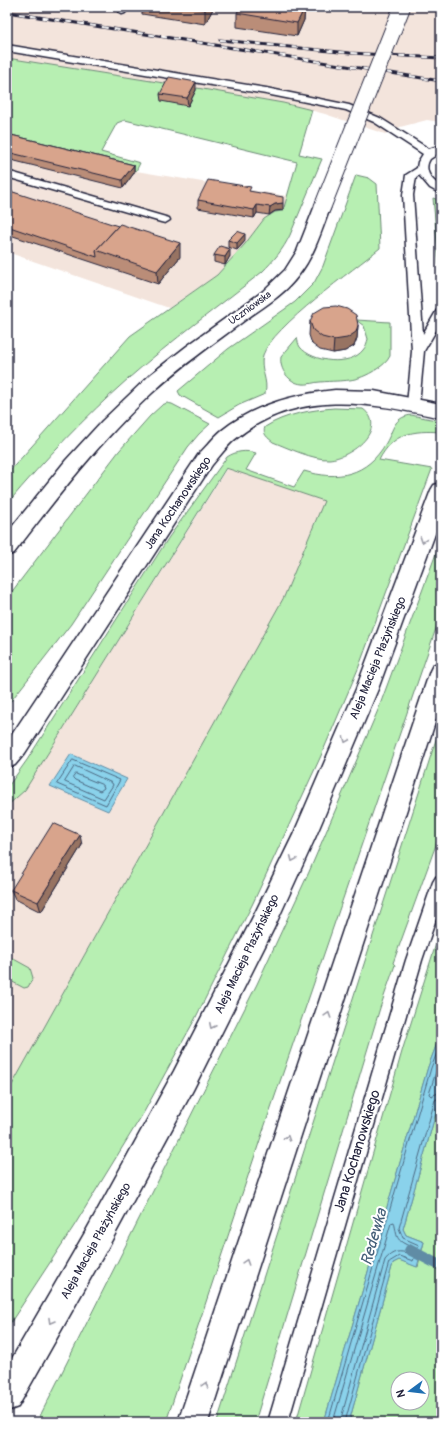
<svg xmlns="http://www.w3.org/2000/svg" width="448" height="1429" font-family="Pangolin,sans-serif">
<rect width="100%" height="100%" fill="#fff"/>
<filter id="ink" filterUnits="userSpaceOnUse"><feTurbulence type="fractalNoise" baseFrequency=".025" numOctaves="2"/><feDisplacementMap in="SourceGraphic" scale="8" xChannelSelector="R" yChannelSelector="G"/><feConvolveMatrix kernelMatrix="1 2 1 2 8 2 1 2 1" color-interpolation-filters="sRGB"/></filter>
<g filter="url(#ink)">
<g fill="#f3e4dc">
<path d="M 7,7 L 441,7 L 441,122 L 427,120 L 400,127 L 385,134 L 325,114 L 283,103 L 196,90 L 188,106 L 170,84 L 7,58 Z"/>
<path d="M 7,139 L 136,171 L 287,196 L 283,211 L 275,212 L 264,219 L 245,244 L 217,275 L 169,308 L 7,252 Z"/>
<path d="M 227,468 L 324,501 L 284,597 L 7,1094 L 7,806 L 25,790 Z"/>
</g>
<g fill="#b7efb2" stroke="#6c8876" fill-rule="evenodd">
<path d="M 7,58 L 170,84 L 187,106 L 197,88 L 283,103 L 312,110 L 299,154 L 322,159 L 290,235 C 283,250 274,260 262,272 C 218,307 172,340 129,378 C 85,417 45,459 7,504 L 7,474 L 130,336 L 217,275 L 245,244 L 264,219 L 275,212 L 283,211 L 297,162 L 125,120 L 117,123 L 101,152 L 140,163 L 136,171 L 7,139 Z"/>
<path d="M 356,175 L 369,178 L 377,184 L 380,248 C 355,269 272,327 263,355 C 259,369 269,380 265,394 L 239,405 L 219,417 L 180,395 L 178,391 L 228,349 L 295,302 L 314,283 L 323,266 Z"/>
<path d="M 433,198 L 441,201 L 441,265 L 439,265 Z"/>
<path d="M 356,320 L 390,322 L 390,356 C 387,362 383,365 377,369 C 356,383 344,380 320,382 C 315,382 308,385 302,384 C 289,383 279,369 281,357 L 297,338 C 298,341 298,344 300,347 C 312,362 350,367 363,350 C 366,347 367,342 368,339 L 364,326 Z"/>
<path d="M 167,403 L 172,404 L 210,424 L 199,434 L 188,447 L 71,624 L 7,706 L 7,598 L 119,451 L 150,416 L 162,405 Z"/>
<path d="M 334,408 L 363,409 C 389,428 351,458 329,459 C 314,460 288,448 273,442 C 268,438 262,434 265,427 C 285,414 311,410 334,408 Z"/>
<path d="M 411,415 L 441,421 L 441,432 C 413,430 393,433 379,460 L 432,469 L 358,669 L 320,758 L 253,903 L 195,1019 L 144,1112 L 74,1226 L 7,1328 L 7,1094 L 284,597 L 324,501 L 226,468 L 25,790 L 7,806 L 7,788 L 27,760 L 169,537 L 227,457 C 236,451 246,450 256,453 L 246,470 L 294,487 L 304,471 C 338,481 367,476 386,443 C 394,429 393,418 411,415 Z"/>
<path d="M 441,540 L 441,614 L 264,1128 L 166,1422 L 37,1422 L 257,984 L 309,872 L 378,710 Z"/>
<path d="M 441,724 L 441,831 L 393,963 L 395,965 L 380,1008 L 255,1422 L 217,1422 Z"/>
<path d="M 441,928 L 441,1033 L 428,1067 L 324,1422 L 296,1422 L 403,1048 Z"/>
<path d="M 10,957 L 30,968 L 33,978 L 28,987 L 24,988 L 7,979 L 7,962 Z"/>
<path d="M 441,1095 L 441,1422 L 349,1422 L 393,1263 L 399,1260 L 418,1267 L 424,1242 L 406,1235 L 403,1229 ZM 398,1379 L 422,1379 L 422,1403 L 398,1403 Z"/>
</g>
<g fill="#8ad2eb" stroke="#608ca5">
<path d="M 71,754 L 127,779 L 108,811 L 50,786 Z"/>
<path d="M 441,1033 L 441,1095 L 403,1229 L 406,1235 L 424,1242 L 417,1267 L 399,1260 L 393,1263 L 349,1422 L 324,1422 L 428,1067 Z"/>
</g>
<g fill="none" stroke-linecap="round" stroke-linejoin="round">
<g stroke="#4c6881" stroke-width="1">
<path d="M 73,760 L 120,780 L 106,805 L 57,784 Z"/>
<path d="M 75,766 L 112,783 L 113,785 L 104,799 L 65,782 Z"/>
<path d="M 76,774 L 103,785 L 104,788 L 100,791 L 75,780 L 73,778 Z"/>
<path d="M 441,1056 L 429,1094 L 431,1096 L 441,1092"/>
<path d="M 328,1422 L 431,1068 L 441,1042"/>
<path d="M 333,1422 L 391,1223 L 394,1222 C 398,1237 394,1240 412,1247 L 412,1252 L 410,1254 C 400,1250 392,1251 385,1260 L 340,1422"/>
<path d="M 345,1422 L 389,1262 L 399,1256 L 413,1261 L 419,1245 L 403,1238 L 399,1228 L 435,1100 L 441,1097"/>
</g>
<path fill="#608ca5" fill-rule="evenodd" d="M 410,1244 L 441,1260 L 441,1272 L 406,1254 L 404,1250 L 406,1246 Z"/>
<defs>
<g id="service">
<path d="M 121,7 L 129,7 L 125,13 L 122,14 L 118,11 Z"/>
<path d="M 7,45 L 266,88 L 349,105 L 380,118 L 429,149 L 441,145 L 441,152 L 430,159 C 423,170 431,180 441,186 L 441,194 L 430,188 L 419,175 L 416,177 L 413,195 L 423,334 L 437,310 L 441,309 L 441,322 L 424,351 L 419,405 L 417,408 L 413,409 L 409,408 L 407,405 L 412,351 L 403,195 L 406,175 L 417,168 L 418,162 L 423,154 L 374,122 L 346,110 L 266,94 L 7,51 Z"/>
<path d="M 7,171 L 169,218 L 170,220 L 165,223 L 161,222 L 7,177 Z"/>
<path d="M 441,875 L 441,904 L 422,960 L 288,1422 L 268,1422 L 406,960 L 433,882 L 436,877 Z"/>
</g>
<g id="minor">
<path d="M 322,203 L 328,204 L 330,208 C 321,232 314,256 298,276 C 284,295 263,307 245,320 C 213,344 181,366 152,393 C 100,441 57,497 14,553 L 7,556 L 7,533 L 66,460 L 102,421 L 151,374 L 187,346 L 262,292 L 285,270 L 297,251 L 314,208 L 316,204 Z"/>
<path d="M 335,390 L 374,391 L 441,404 L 441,418 C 369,402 297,388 234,440 C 226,447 219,457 212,465 L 25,753 L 15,765 L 7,768 L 7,742 L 198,455 C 206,447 213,438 221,431 C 253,405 295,394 335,390 Z"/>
</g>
<g id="secondary">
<path d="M 441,483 L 441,517 L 439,523 L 378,689 L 315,838 L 274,928 L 193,1090 L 107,1249 L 18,1407 L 7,1411 L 7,1367 L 87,1229 L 174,1071 L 256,911 L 294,833 L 356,689 L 431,490 L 434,485 Z"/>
<path d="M 441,662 L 441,704 L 208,1422 L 178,1422 L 430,671 L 433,665 Z"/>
</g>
</defs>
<use href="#service" stroke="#22223b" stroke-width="3"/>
<use href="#minor" stroke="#22223b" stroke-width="3"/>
<use href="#secondary" stroke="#22223b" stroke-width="3"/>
<use href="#service" fill="#fff" fill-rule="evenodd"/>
<use href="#minor" fill="#fff" fill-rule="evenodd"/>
<use href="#secondary" fill="#fff" fill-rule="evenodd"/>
<defs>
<g id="rail">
<path d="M 7,12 L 441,81"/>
<path d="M 220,40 L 350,53 L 441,58"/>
</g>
</defs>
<use href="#rail" stroke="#22223b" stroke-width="3"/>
<use href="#rail" stroke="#fff" stroke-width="2" stroke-dasharray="6" stroke-linecap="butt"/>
<defs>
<path id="minor-bridge" d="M 322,208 L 402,7"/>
</defs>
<use href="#minor-bridge" stroke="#22223b" stroke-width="18" stroke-linecap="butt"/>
<use href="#minor-bridge" stroke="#fff" stroke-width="16"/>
</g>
<g fill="#ba8d78" stroke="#22223b">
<path d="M 142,7 L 214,7 L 205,24 L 142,14 Z"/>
<path d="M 305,7 L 304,20 L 297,36 L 237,27 L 237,13 Z"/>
<path d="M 196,90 L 188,106 L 161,101 L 160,94 Z"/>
<path d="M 7,134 L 134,165 L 134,173 L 123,188 L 7,159 Z"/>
<path d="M 7,190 L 180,257 L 158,284 L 7,234 Z"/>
<path d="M 251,192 L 283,210 L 275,211 L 269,215 L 257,213 L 254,218 L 198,208 L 198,200 Z"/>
<path d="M 228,240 L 245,241 L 237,250 L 228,247 Z"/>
<path d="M 214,255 L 230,256 L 225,265 L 214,262 Z"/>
<path d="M 310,321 L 358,325 L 357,338 L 354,346 L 345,351 L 333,353 L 320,350 L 312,344 L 309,335 Z"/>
<path d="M 82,845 L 41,912 L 15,899 L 11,890 Z"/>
</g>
<g fill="#977362" stroke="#22223b">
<path d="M 206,7 L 214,7 L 205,24 L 205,10 Z"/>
<path d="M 305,7 L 304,20 L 297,36 L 297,23 Z"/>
<path d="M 196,82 L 196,90 L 188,106 L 187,98 Z"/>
<path d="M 134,165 L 134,173 L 123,188 L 122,180 Z"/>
<path d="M 283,203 L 283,210 L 275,211 L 269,215 L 270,207 L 275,204 Z"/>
<path d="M 257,205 L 257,213 L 254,218 L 254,210 Z"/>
<path d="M 245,234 L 245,241 L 237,250 L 237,243 Z"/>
<path d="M 180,243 L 180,257 L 158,284 L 157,271 Z"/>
<path d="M 230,249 L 230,256 L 225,265 L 225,257 Z"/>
<path d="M 358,325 L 357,338 L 354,346 L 345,351 L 333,353 L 334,340 Z"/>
<path d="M 80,835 L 82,845 L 41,912 L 38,902 Z"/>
</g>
<g fill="#d8a48c" stroke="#22223b">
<path d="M 186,7 L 206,7 L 205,10 Z"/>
<path d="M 240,7 L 305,7 L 297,23 L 237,13 Z"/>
<path d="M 169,77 L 196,82 L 187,98 L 160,94 Z"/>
<path d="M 7,134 L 134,165 L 122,180 L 7,152 Z"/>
<path d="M 208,180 L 251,187 L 249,191 L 283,197 L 283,203 L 275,204 L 270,207 L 257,205 L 254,210 L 198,200 Z"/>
<path d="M 7,190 L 118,226 L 96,250 L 97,257 L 7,226 Z"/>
<path d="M 120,224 L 180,243 L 157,271 L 96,250 Z"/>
<path d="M 237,231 L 245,234 L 237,243 L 228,240 Z"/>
<path d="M 220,246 L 230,249 L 225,257 L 214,255 Z"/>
<path d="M 336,306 L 347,309 L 356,315 L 358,325 L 356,332 L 347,338 L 334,340 L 322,337 L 313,330 L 310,321 L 314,313 L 324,307 Z"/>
<path d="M 53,823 L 80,835 L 38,902 L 11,890 Z"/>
</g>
<defs><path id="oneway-chevron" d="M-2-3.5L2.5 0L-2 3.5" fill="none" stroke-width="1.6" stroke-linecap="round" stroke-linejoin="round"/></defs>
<g stroke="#9c9ca7">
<use href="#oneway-chevron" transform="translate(423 540) rotate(110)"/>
<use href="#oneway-chevron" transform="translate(346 740) rotate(112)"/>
<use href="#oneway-chevron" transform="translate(293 859) rotate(114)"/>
<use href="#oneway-chevron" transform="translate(328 1015) rotate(-72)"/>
<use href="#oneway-chevron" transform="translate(212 1026) rotate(116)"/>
<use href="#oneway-chevron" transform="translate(287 1138) rotate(-72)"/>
<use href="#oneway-chevron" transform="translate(246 1262) rotate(-72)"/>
<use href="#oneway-chevron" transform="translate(51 1321) rotate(120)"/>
<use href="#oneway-chevron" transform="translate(205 1385) rotate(-72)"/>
</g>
</g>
<g text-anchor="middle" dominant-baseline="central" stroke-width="4" stroke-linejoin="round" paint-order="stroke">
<g font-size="10" fill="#22223b" stroke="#fff">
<text transform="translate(250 308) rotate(-36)">Uczniowska</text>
</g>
<g font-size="12" fill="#22223b" stroke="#fff">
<text transform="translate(178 503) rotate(-56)">Jana Kochanowskiego</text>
<text transform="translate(378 658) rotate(-68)">Aleja Macieja Płażyńskiego</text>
<text transform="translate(247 954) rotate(-64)">Aleja Macieja Płażyńskiego</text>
<text transform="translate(96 1241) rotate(-61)">Aleja Macieja Płażyńskiego</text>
</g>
<g font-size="14" fill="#22223b" stroke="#fff">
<text transform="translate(357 1151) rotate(-73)">Jana Kochanowskiego</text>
</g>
<g font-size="16" font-style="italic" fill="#466079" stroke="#fff">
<text transform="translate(374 1237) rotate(-74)">Redewka</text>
</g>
</g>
<rect width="448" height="1429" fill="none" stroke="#fff" stroke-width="24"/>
<rect x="12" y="12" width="424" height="1405" fill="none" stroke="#22223b" stroke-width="1.5" filter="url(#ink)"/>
<g transform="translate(410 1391) rotate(255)"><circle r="19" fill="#ffffff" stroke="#a7a7b1"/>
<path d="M0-3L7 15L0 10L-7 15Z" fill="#1f6fb2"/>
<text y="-6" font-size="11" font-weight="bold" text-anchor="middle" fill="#22223b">N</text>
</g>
</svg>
